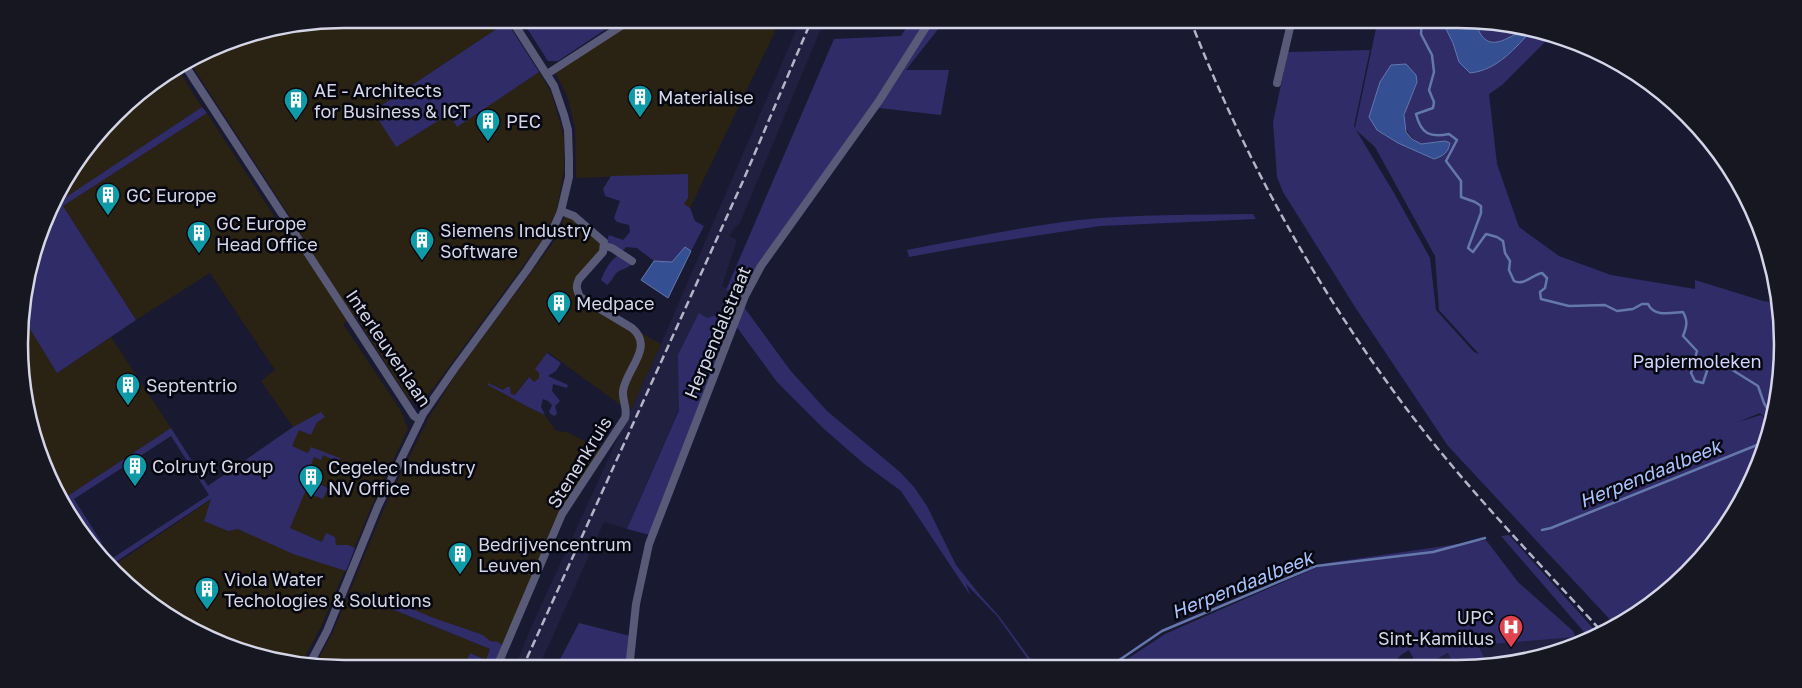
<svg xmlns="http://www.w3.org/2000/svg" width="1802" height="688" font-family="'Golos Text',sans-serif">
<rect width="100%" height="100%" fill="#191932"/>
<g fill="#2a2212">
<path d="M 344,19 L 505,19 L 507,22 L 373,111 L 450,114 L 457,126 L 539,72 L 551,92 L 561,126 L 564,140 L 564,170 L 557,209 L 545,236 L 426,398 L 420,402 L 412,401 L 408,398 L 355,316 L 343,324 L 401,411 L 408,429 L 373,503 L 321,627 L 301,664 L 260,658 L 146,602 L 113,566 L 212,499 L 208,486 L 293,427 L 261,381 L 275,370 L 210,273 L 136,320 L 63,206 L 207,113 L 280,225 L 290,217 L 191,64 L 239,36 Z"/>
<path d="M 632,19 L 781,19 L 690,208 L 684,204 L 688,198 L 688,174 L 576,178 L 575,128 L 567,96 L 554,70 Z"/>
<path d="M 179,71 L 202,107 L 54,205 L 62,182 L 130,99 Z"/>
<path d="M 567,212 L 605,246 L 586,273 L 577,290 L 632,328 L 661,344 L 630,412 L 548,352 L 539,378 L 534,382 L 528,377 L 515,396 L 488,383 L 528,407 L 545,415 L 556,431 L 567,432 L 601,449 L 561,511 L 501,652 L 357,590 L 372,601 L 490,649 L 486,660 L 470,653 L 463,669 L 345,669 L 320,659 L 319,662 L 330,667 L 315,665 L 333,632 L 384,508 L 429,417 L 458,371 L 555,240 Z"/>
<path d="M 22,316 L 57,373 L 111,337 L 171,428 L 63,499 L 25,408 Z"/>
</g>
<g fill="#212040">
<path d="M 801,19 L 825,19 L 739,225 L 735,227 L 729,236 L 737,240 L 722,286 L 741,296 L 738,307 L 679,408 L 627,529 L 604,522 L 538,669 L 514,669 L 533,623 L 661,344 Z"/>
<path d="M 1573,631 L 1580,642 L 1501,666 L 1422,667 L 1485,635 Z"/>
</g>
<g fill="#302c68" fill-rule="evenodd">
<path d="M 521,19 L 621,19 L 558,61 L 548,61 Z"/>
<path d="M 912,19 L 946,19 L 906,70 L 949,70 L 941,115 L 879,108 L 758,266 L 740,297 L 726,290 L 834,39 L 901,36 Z"/>
<path d="M 1378,19 L 1458,19 L 1542,30 L 1552,35 L 1502,85 L 1489,94 L 1497,164 L 1519,227 L 1559,256 L 1611,275 L 1695,289 L 1695,280 L 1763,301 L 1780,303 L 1772,424 L 1760,413 L 1738,422 L 1761,415 L 1772,425 L 1740,507 L 1673,588 L 1616,626 L 1448,446 L 1355,307 L 1283,192 L 1277,177 L 1273,122 L 1288,52 L 1370,50 L 1354,126 L 1355,128 ZM 1406,65 C 1410,69 1417,74 1417,81 C 1417,84 1414,89 1413,92 C 1404,114 1397,130 1421,144 L 1436,142 L 1434,159 L 1398,143 L 1377,130 ZM 1356,130 L 1375,147 L 1435,256 L 1439,310 L 1479,354 L 1474,352 L 1436,310 L 1430,258 L 1394,193 Z"/>
<path d="M 507,22 L 539,72 L 457,127 L 449,114 L 396,147 L 373,111 Z"/>
<path d="M 202,107 L 207,113 L 63,206 L 136,320 L 57,373 L 22,316 L 22,301 L 54,205 Z"/>
<path d="M 688,174 L 688,198 L 684,204 L 690,208 L 695,221 L 704,226 L 691,251 L 685,247 L 672,262 L 654,261 L 637,248 L 626,247 L 621,253 L 605,246 L 609,235 L 623,240 L 630,232 L 629,225 L 617,222 L 614,218 L 620,201 L 605,196 L 603,189 L 611,176 Z"/>
<path d="M 1253,214 L 1256,219 L 1100,226 L 969,246 L 909,257 L 907,250 C 964,239 1021,227 1079,220 C 1136,214 1195,215 1253,214 Z"/>
<path d="M 620,254 L 631,261 L 631,265 C 627,268 623,269 619,271 C 613,275 614,279 607,285 L 601,280 C 605,270 610,260 620,254 Z"/>
<path d="M 739,307 L 650,535 L 627,529 L 679,410 L 678,355 L 699,313 L 707,318 Z"/>
<path d="M 744,307 L 790,370 L 827,411 L 900,472 L 914,487 L 927,506 L 956,565 L 980,595 L 999,616 L 1037,668 L 1034,668 L 997,616 L 966,584 L 970,595 L 901,491 L 863,463 L 823,428 L 777,382 L 736,326 Z"/>
<path d="M 547,353 L 561,363 L 556,371 L 548,376 L 568,385 L 567,388 L 553,384 L 552,391 L 560,401 L 555,406 L 557,413 L 555,416 L 552,415 L 549,412 L 552,405 L 548,401 L 543,399 L 541,407 L 545,415 L 528,407 L 488,385 L 488,383 L 503,390 L 507,387 L 510,387 L 511,394 L 515,395 L 529,377 L 534,382 L 539,378 L 539,373 L 535,369 Z"/>
<path d="M 321,412 L 325,417 L 317,422 L 311,435 L 299,430 L 292,446 L 308,453 L 311,447 L 340,458 L 338,462 L 323,455 L 321,460 L 314,457 L 308,473 L 314,476 L 312,481 L 328,488 L 323,499 L 305,492 L 290,528 L 322,542 L 326,533 L 335,537 L 336,545 L 348,545 L 355,548 L 346,571 L 293,554 L 238,529 L 228,531 L 204,521 L 211,499 L 111,565 L 108,561 L 209,495 L 171,436 L 74,499 L 102,543 L 96,548 L 73,524 L 63,499 L 171,428 L 208,486 L 293,427 Z"/>
<path d="M 1509,535 L 1600,636 L 1590,639 L 1501,536 Z"/>
<path d="M 1486,540 L 1518,582 L 1573,631 L 1575,637 L 1478,645 L 1488,666 L 1436,667 L 1451,659 L 1448,653 L 1422,667 L 1418,667 L 1409,650 L 1401,655 L 1394,662 L 1394,667 L 1115,667 L 1165,634 L 1327,563 Z"/>
<path d="M 375,593 L 431,617 L 483,635 L 490,641 L 498,642 L 503,646 L 494,669 L 463,669 L 470,653 L 486,660 L 490,649 L 372,601 L 367,596 Z"/>
<path d="M 579,623 L 630,636 L 627,669 L 555,669 Z"/>
</g>
<g fill="#345092" stroke="#6478ac">
<path d="M 1441,19 L 1475,21 C 1481,40 1489,48 1508,38 C 1514,35 1520,33 1526,28 L 1533,29 C 1515,48 1498,70 1470,73 L 1459,62 L 1453,43 Z"/>
<path d="M 1406,64 L 1416,75 L 1417,82 L 1404,115 L 1406,132 L 1412,139 L 1421,144 L 1445,141 L 1450,143 C 1448,153 1443,156 1434,159 L 1398,143 L 1377,130 L 1369,117 L 1380,82 L 1391,65 Z"/>
<path d="M 685,247 L 691,251 L 668,298 L 641,280 L 654,261 L 672,262 Z"/>
</g>
<g fill="none" stroke-linecap="round" stroke-linejoin="round">
<g stroke="#6478ac" stroke-width="2.5">
<path d="M 1422,19 L 1421,34 L 1432,55 L 1434,72 L 1429,90 L 1434,102 L 1433,108 L 1416,114 C 1421,134 1430,138 1449,134 L 1457,140 L 1446,161 L 1461,181 L 1461,197 L 1475,202 L 1481,206 L 1481,213 L 1468,248 L 1473,252 L 1486,234 L 1497,237 L 1503,241 L 1505,253 L 1510,261 L 1509,270 L 1514,281 C 1524,286 1532,275 1542,273 L 1547,278 L 1545,288 L 1540,292 L 1541,299 L 1569,306 L 1605,305 L 1617,311 L 1633,309 L 1642,304 L 1648,304 C 1654,317 1670,313 1683,312 C 1688,321 1687,326 1683,336 L 1697,351 L 1691,373 L 1695,381 L 1703,383 L 1708,368 L 1716,357 L 1726,366 L 1758,386 L 1764,403 L 1771,415 L 1773,413"/>
<path d="M 1542,530 L 1551,528 L 1767,441"/>
<path d="M 1109,667 L 1162,631 L 1316,566 L 1433,552 L 1485,538"/>
</g>
<g stroke="#595a78" stroke-width="8">
<path d="M 186,67 L 414,416 L 420,420"/>
<path d="M 547,74 L 632,19"/>
<path d="M 1277,83 L 1292,19"/>
<path d="M 605,246 L 612,248 L 632,261"/>
<path d="M 309,665 L 327,631 L 378,506 L 423,414 L 455,368 L 527,270 L 550,236 L 561,211 L 569,177 L 569,160 L 568,130 L 564,115 L 554,86 L 511,19"/>
<path d="M 496,669 L 562,514 L 625,418 C 628,408 622,401 623,391 C 626,369 655,347 632,328 L 580,297 C 577,290 575,287 579,279 L 603,252 L 604,242 L 574,216 L 561,211"/>
<path d="M 629,669 L 636,604 L 649,544 L 745,296 L 761,266 L 879,101 L 931,19"/>
</g>
<g stroke="#b3b4c7" stroke-width="2.5" stroke-dasharray="8 4" stroke-linecap="butt">
<path d="M 1190,19 C 1245,161 1320,295 1412,416 C 1471,493 1539,563 1604,634"/>
<path d="M 522,669 L 743,181 L 812,19"/>
</g>
</g>
<defs>
<symbol id="building-pin" viewBox="-11 -11 22 30"><path d="M0 17L-7.5 6A9.5 9.5 0 1 1 7.5 6Z" fill="#0f9aa8" stroke="#060610"/><path d="M-4-6H4V6H1V3H-1V6H-4ZM-2.5-4.3h1.7v1.8h-1.7ZM.8-4.3h1.7v1.8H.8ZM-2.5-1h1.7V.8h-1.7ZM.8-1h1.7V.8H.8Z" fill="#fff"/></symbol>
<symbol id="hospital-pin" viewBox="-11 -11 22 30"><path d="M0 17L-7.5 6A9.5 9.5 0 1 1 7.5 6Z" fill="#e0444e" stroke="#060610"/><path d="M-5-5h3v3.5h4V-5h3V5h-3V1.5h-4V5h-3Z" fill="#fff"/></symbol>
</defs>
<g fill-rule="evenodd">
<use href="#building-pin" x="626" y="83" width="28" height="38"/>
<use href="#building-pin" x="282" y="86" width="28" height="38"/>
<use href="#building-pin" x="474" y="107" width="28" height="38"/>
<use href="#building-pin" x="94" y="181" width="28" height="38"/>
<use href="#building-pin" x="185" y="219" width="28" height="38"/>
<use href="#building-pin" x="408" y="226" width="28" height="38"/>
<use href="#building-pin" x="545" y="289" width="28" height="38"/>
<use href="#building-pin" x="114" y="371" width="28" height="38"/>
<use href="#building-pin" x="121" y="452" width="28" height="38"/>
<use href="#building-pin" x="297" y="463" width="28" height="38"/>
<use href="#building-pin" x="446" y="540" width="28" height="38"/>
<use href="#building-pin" x="193" y="575" width="28" height="38"/>
<use href="#hospital-pin" x="1497" y="613" width="28" height="38"/>
</g>
<g text-anchor="middle" dominant-baseline="central" stroke-width="5" stroke-linejoin="round" paint-order="stroke">
<g font-size="18" fill="#d4d5e7" stroke="#060610" text-anchor="start">
<text x="314" y="90">AE - Architects<tspan x="314" dy="21">for Business &amp; ICT</tspan></text>
<text x="658" y="97">Materialise</text>
<text x="506" y="121">PEC</text>
<text x="126" y="195">GC Europe</text>
<text x="216" y="223">GC Europe<tspan x="216" dy="21">Head Office</tspan></text>
<text x="440" y="230">Siemens Industry<tspan x="440" dy="21">Software</tspan></text>
<text x="576" y="303">Medpace</text>
<text x="146" y="385">Septentrio</text>
<text x="152" y="466">Colruyt Group</text>
<text x="328" y="467">Cegelec Industry<tspan x="328" dy="21">NV Office</tspan></text>
<text x="478" y="544">Bedrijvencentrum<tspan x="478" dy="21">Leuven</tspan></text>
<text x="224" y="579">Viola Water<tspan x="224" dy="21">Techologies &amp; Solutions</tspan></text>
<text x="1494" y="617" text-anchor="end">UPC<tspan x="1494" dy="21">Sint-Kamillus</tspan></text>
</g>
<g font-size="18" fill="#d4d5e7" stroke="#060610">
<text transform="translate(717 332) rotate(-67)">Herpendalstraat</text>
<text transform="translate(389 348) rotate(56)">Interleuvenlaan</text>
<text transform="translate(579 462) rotate(-58)">Stenenkruis</text>
</g>
<g font-size="18" fill="#d2d5fe" stroke="#060610">
<text x="1697" y="361">Papiermoleken</text>
</g>
<g font-size="19" font-style="italic" fill="#aac5fe" stroke="#060610">
<text transform="translate(1650 473) rotate(-22)">Herpendaalbeek</text>
<text transform="translate(1242 584) rotate(-22)">Herpendaalbeek</text>
</g>
</g>
<path d="M0 0H1802V688H0ZM344 28H1458A316 316 0 0 1 1774 344V344A316 316 0 0 1 1458 660H344A316 316 0 0 1 28 344V344A316 316 0 0 1 344 28Z" fill="#161721" fill-rule="evenodd"/>
<path fill="none" stroke="#d4d5e7" stroke-width="2.5" d="M344 28H1458A316 316 0 0 1 1774 344V344A316 316 0 0 1 1458 660H344A316 316 0 0 1 28 344V344A316 316 0 0 1 344 28Z"/>
</svg>
